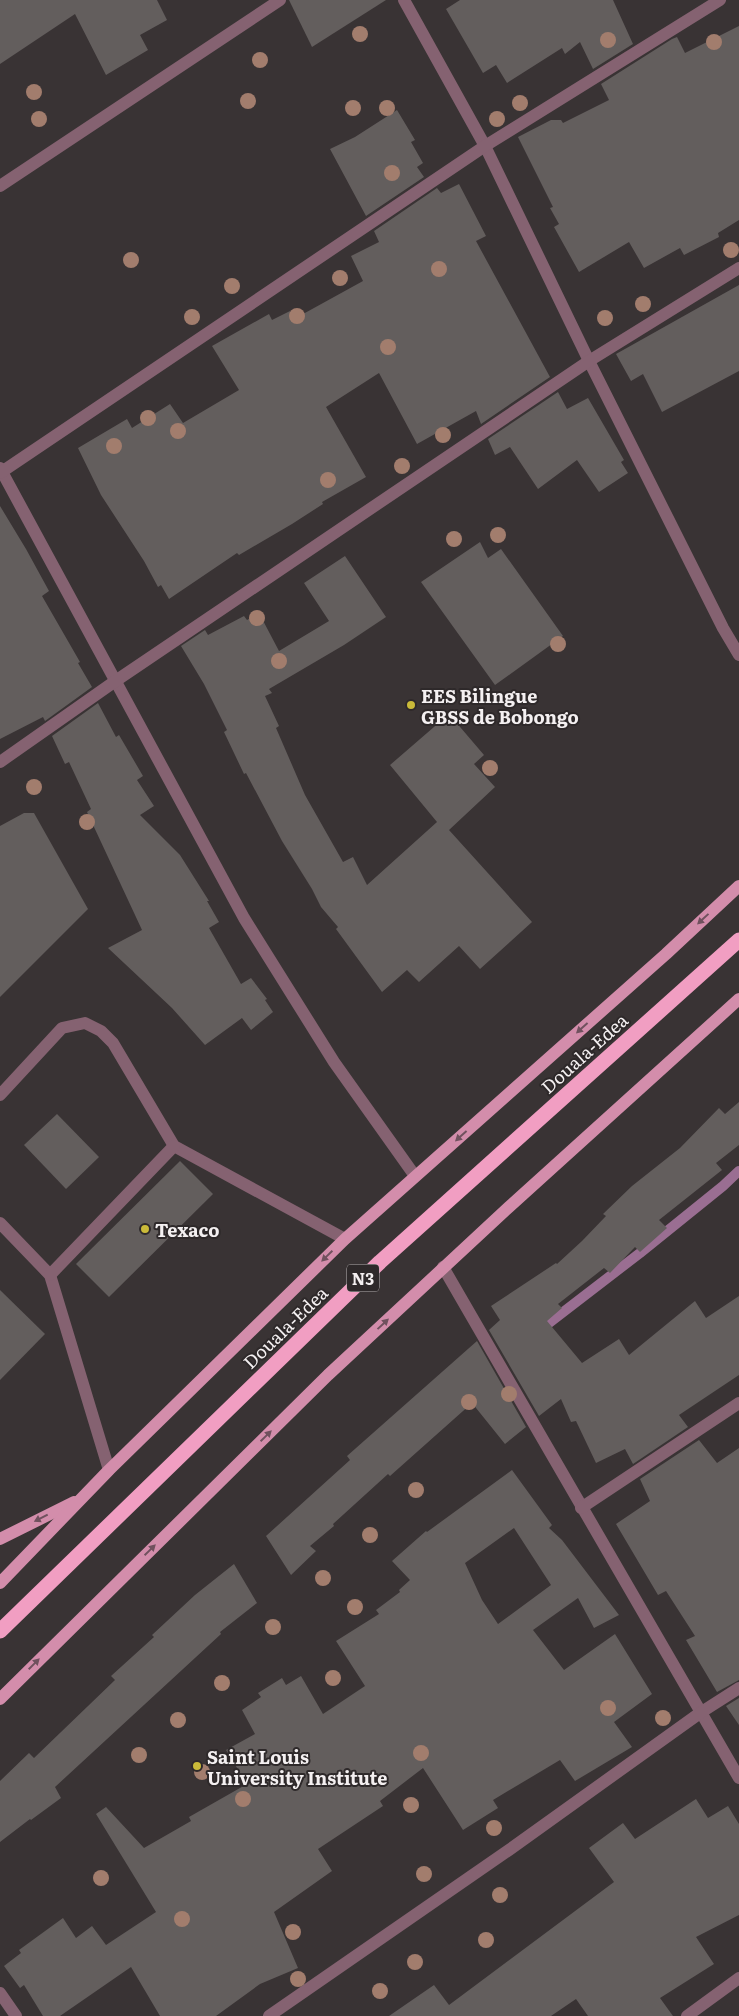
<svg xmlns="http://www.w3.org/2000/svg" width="739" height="2016" font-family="Literata,serif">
<rect width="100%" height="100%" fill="#393334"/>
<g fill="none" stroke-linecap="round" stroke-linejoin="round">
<path stroke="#9a6e92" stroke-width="10" d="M 549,1323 L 640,1253 L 723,1186 L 739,1171"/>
</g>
<g fill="#635e5d" fill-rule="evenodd">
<path d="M 0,0 L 157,0 L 167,20 L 140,35 L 148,50 L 106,75 L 75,14 L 0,64 Z"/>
<path d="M 289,0 L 386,0 L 312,47 Z"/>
<path d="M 460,0 L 613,0 L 633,44 L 593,69 L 580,42 L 565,54 L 562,48 L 507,83 L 496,65 L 483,73 L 446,9 Z"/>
<path d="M 739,26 L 739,220 L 718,233 L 719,237 L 684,255 L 680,248 L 644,268 L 629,242 L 579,272 L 554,227 L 559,224 L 550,208 L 553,207 L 518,137 L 551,120 L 561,120 L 563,123 L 609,100 L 601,84 L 672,39 L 677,37 L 685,53 Z"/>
<path d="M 397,110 L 415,140 L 411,142 L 423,163 L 417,167 L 424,177 L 366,216 L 330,149 L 355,137 Z"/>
<path d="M 459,184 L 486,236 L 476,241 L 550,377 L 481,424 L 476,411 L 417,444 L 379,373 L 326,407 L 366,477 L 322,502 L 323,504 L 292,524 L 239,555 L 237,553 L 169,599 L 161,585 L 158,587 L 144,561 L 101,495 L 78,448 L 127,419 L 132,428 L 170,404 L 183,423 L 239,390 L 212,346 L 269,314 L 272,320 L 290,311 L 294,319 L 363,281 L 351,256 L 379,242 L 374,231 L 437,188 L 441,193 Z"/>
<path d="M 739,285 L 739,371 L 662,412 L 643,374 L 631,381 L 616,354 Z"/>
<path d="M 558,392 L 567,409 L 588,398 L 624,460 L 621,462 L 628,473 L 599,492 L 577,460 L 538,489 L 510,447 L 495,455 L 488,439 Z"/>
<path d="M 0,506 L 26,549 L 49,591 L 42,596 L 80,662 L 78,663 L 92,687 L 45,721 L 43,717 L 0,739 Z"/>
<path d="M 480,542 L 488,558 L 501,549 L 563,636 L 495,685 L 421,582 Z"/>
<path d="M 345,556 L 386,617 L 344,645 L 269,689 L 272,693 L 265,696 L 279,726 L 276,728 L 305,795 L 343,862 L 353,857 L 367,885 L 437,822 L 390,765 L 449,714 L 484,755 L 474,764 L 495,787 L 449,830 L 532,922 L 480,969 L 459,946 L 419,982 L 407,970 L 382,992 L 336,929 L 338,927 L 321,907 L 312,889 L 282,841 L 246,773 L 244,774 L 224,732 L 227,730 L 204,684 L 181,646 L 205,630 L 208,635 L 244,616 L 247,620 L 259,613 L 279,651 L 329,621 L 304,583 Z"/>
<path d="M 98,703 L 116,737 L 119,735 L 143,776 L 137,780 L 154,806 L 140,815 L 180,855 L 209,901 L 207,901 L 219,922 L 209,928 L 241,984 L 251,978 L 267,999 L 265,1000 L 273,1012 L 251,1030 L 242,1018 L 205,1045 L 172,1008 L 108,948 L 142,930 L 87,812 L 91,809 L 69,762 L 65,764 L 52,736 Z"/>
<path d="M 24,813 L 34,813 L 88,909 L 0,997 L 0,826 Z"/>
<path d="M 739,1102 L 739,1145 L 716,1163 L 722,1170 L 659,1220 L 667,1228 L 640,1252 L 635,1247 L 610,1273 L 604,1268 L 558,1304 L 562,1308 L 547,1321 L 582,1363 L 619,1339 L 629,1355 L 695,1301 L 706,1318 L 739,1296 L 739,1375 L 679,1415 L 688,1427 L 633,1464 L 625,1449 L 596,1463 L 576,1421 L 571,1422 L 561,1399 L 539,1416 L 489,1330 L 500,1320 L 491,1306 L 556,1263 L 557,1264 L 582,1241 L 606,1216 L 603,1214 L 632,1186 L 680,1148 L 719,1108 L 725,1114 Z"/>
<path d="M 57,1114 L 99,1157 L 66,1189 L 24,1145 Z"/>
<path d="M 180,1161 L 213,1194 L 109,1297 L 76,1264 Z"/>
<path d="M 0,1290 L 45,1334 L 0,1380 Z"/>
<path d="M 477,1341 L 526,1427 L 505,1444 L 472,1403 L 390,1476 L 388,1474 L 333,1524 L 334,1526 L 310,1546 L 316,1551 L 291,1575 L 266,1536 L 350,1460 L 347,1456 Z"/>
<path d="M 699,1440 L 717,1463 L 739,1448 L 739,1680 L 717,1692 L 686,1640 L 695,1636 L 666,1591 L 658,1595 L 616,1524 L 650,1501 L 640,1479 Z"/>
<path d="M 512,1470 L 552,1525 L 549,1528 L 562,1540 L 619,1615 L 594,1628 L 578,1598 L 533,1630 L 564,1670 L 615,1634 L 652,1694 L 614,1722 L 632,1747 L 575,1781 L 560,1760 L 493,1800 L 498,1808 L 463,1830 L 423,1768 L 380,1801 L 383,1806 L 318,1849 L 332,1871 L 274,1912 L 298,1968 L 260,1984 L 216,2016 L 160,2016 L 131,1967 L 60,2016 L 43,2016 L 24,1985 L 20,1988 L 4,1966 L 21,1953 L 19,1950 L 63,1918 L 76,1938 L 92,1926 L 106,1945 L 156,1912 L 96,1814 L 106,1807 L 144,1848 L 191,1821 L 189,1817 L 247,1784 L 226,1750 L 255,1734 L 242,1710 L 261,1697 L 258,1693 L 282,1678 L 286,1685 L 301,1676 L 323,1714 L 365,1686 L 336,1641 L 379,1614 L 376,1610 L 400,1592 L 399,1590 L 410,1580 L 392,1561 L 426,1531 L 427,1532 ZM 514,1528 L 551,1585 L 498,1624 L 482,1600 L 465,1563 Z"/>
<path d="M 234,1564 L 257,1603 L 220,1632 L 221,1634 L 55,1787 L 61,1798 L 31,1820 L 30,1819 L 0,1842 L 0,1781 L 29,1753 L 34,1758 L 115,1680 L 111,1676 L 154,1637 L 152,1635 L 195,1595 Z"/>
<path d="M 739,1698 L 739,1725 L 726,1706 Z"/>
<path d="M 696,1799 L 708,1818 L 728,1806 L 739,1824 L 739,1915 L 696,1937 L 714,1964 L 660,1998 L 673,2016 L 588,2016 L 576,1999 L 551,2016 L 389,2016 L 434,1985 L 449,2005 L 614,1882 L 589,1848 L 623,1823 L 635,1839 Z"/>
</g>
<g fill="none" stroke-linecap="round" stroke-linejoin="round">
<g stroke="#856271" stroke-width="12">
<path d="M 0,1095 L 62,1028 L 85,1023 L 101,1031 L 113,1043 L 174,1146 L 345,1239"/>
<path d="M 0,1223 L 50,1275 L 109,1470"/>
<path d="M 50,1275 L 174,1146"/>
</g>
<g stroke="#856271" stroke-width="12">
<path d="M 404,0 L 485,146 L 589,361 L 723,628 L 739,655"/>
<path d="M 0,186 L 280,0"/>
<path d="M 0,468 L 244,918 L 334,1062 L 415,1176"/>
<path d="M 0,473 L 485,146 L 720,0"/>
<path d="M 0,762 L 114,682 L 589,361 L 739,268"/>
<path d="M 443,1267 L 739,1778"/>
<path d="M 581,1508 L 739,1403"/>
<path d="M 0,1993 L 16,2016"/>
<path d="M 269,2016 L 509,1850 L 700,1713 L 739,1688"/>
<path d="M 687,2016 L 739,1978"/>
</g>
<g stroke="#d38dab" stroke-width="12">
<path d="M 0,1539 L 74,1502"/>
<path d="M 0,1583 L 109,1470 L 345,1239 L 666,954 L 739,886"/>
<path d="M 0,1699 L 328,1375 L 509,1207 L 739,999"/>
</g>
<path stroke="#f19ec2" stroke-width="15" d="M 0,1631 L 380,1262 L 739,940"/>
</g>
<g fill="#a27d6d">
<circle cx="360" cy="34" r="8"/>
<circle cx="608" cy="40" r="8"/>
<circle cx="714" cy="42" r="8"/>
<circle cx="260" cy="60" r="8"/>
<circle cx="34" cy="92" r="8"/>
<circle cx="248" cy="101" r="8"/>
<circle cx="520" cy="103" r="8"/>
<circle cx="353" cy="108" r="8"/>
<circle cx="387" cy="108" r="8"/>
<circle cx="39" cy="119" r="8"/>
<circle cx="497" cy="119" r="8"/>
<circle cx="392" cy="173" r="8"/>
<circle cx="731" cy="250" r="8"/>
<circle cx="131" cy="260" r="8"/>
<circle cx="439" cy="269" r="8"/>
<circle cx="340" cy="278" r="8"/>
<circle cx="232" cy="286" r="8"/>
<circle cx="643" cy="304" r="8"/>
<circle cx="297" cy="316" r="8"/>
<circle cx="192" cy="317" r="8"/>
<circle cx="605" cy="318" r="8"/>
<circle cx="388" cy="347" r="8"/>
<circle cx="148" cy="418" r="8"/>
<circle cx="178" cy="431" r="8"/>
<circle cx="443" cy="435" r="8"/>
<circle cx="114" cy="446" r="8"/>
<circle cx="402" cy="466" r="8"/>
<circle cx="328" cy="480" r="8"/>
<circle cx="498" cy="535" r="8"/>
<circle cx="454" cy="539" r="8"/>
<circle cx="257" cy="618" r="8"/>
<circle cx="558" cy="644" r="8"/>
<circle cx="279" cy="661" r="8"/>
<circle cx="490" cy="768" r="8"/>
<circle cx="34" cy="787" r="8"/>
<circle cx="87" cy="822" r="8"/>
<circle cx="509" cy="1394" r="8"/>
<circle cx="469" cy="1402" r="8"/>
<circle cx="416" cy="1490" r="8"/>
<circle cx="370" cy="1535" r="8"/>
<circle cx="323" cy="1578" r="8"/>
<circle cx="355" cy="1607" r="8"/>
<circle cx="273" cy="1627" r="8"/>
<circle cx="333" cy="1678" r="8"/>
<circle cx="222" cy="1683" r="8"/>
<circle cx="608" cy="1708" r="8"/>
<circle cx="663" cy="1718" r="8"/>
<circle cx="178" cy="1720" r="8"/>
<circle cx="421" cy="1753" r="8"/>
<circle cx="139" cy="1755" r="8"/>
<circle cx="202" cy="1772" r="8"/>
<circle cx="243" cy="1799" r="8"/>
<circle cx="411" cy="1805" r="8"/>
<circle cx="494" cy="1828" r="8"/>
<circle cx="424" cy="1874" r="8"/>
<circle cx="101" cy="1878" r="8"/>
<circle cx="500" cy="1895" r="8"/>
<circle cx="182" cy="1919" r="8"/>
<circle cx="293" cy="1932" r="8"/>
<circle cx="486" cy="1940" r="8"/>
<circle cx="415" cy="1962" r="8"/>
<circle cx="298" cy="1979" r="8"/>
<circle cx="380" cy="1991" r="8"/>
</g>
<defs><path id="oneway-solid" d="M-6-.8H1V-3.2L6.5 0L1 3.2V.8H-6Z" transform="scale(1.25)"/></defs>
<g fill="#70515e">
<use href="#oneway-solid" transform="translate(703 919) rotate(137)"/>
<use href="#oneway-solid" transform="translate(582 1028) rotate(138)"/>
<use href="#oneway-solid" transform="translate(461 1136) rotate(138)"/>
<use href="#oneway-solid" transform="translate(327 1256) rotate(136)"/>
<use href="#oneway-solid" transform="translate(383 1324) rotate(-43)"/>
<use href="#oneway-solid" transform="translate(266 1436) rotate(-44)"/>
<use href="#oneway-solid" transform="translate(41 1518) rotate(153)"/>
<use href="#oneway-solid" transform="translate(150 1550) rotate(-44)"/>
<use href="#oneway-solid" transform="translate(34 1664) rotate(-45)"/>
</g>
<g fill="#caba39" stroke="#2e292a" stroke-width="2">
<circle cx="411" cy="705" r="5"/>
<circle cx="145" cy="1229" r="5"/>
<circle cx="197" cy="1766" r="5"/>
</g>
<g text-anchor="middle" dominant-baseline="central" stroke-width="4" stroke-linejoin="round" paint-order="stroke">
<rect fill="#2e292a" stroke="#b9b4b5" stroke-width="1" x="347" y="1264.5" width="32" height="27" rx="4"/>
<g font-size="16" font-weight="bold" fill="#f4f0f1">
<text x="363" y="1278">N3</text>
</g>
<g font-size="18" font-weight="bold" fill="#f4f0f1" stroke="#2e292a" text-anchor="start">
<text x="421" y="695">EES Bilingue<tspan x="421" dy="21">GBSS de Bobongo</tspan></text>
<text x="155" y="1229">Texaco</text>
<text x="207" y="1756">Saint Louis<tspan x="207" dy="21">University Institute</tspan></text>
</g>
<g font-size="18" fill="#f4f0f1" stroke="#2e292a">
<text transform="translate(584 1053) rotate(-42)">Douala-Edea</text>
<text transform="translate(285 1327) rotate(-44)">Douala-Edea</text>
</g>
</g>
</svg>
